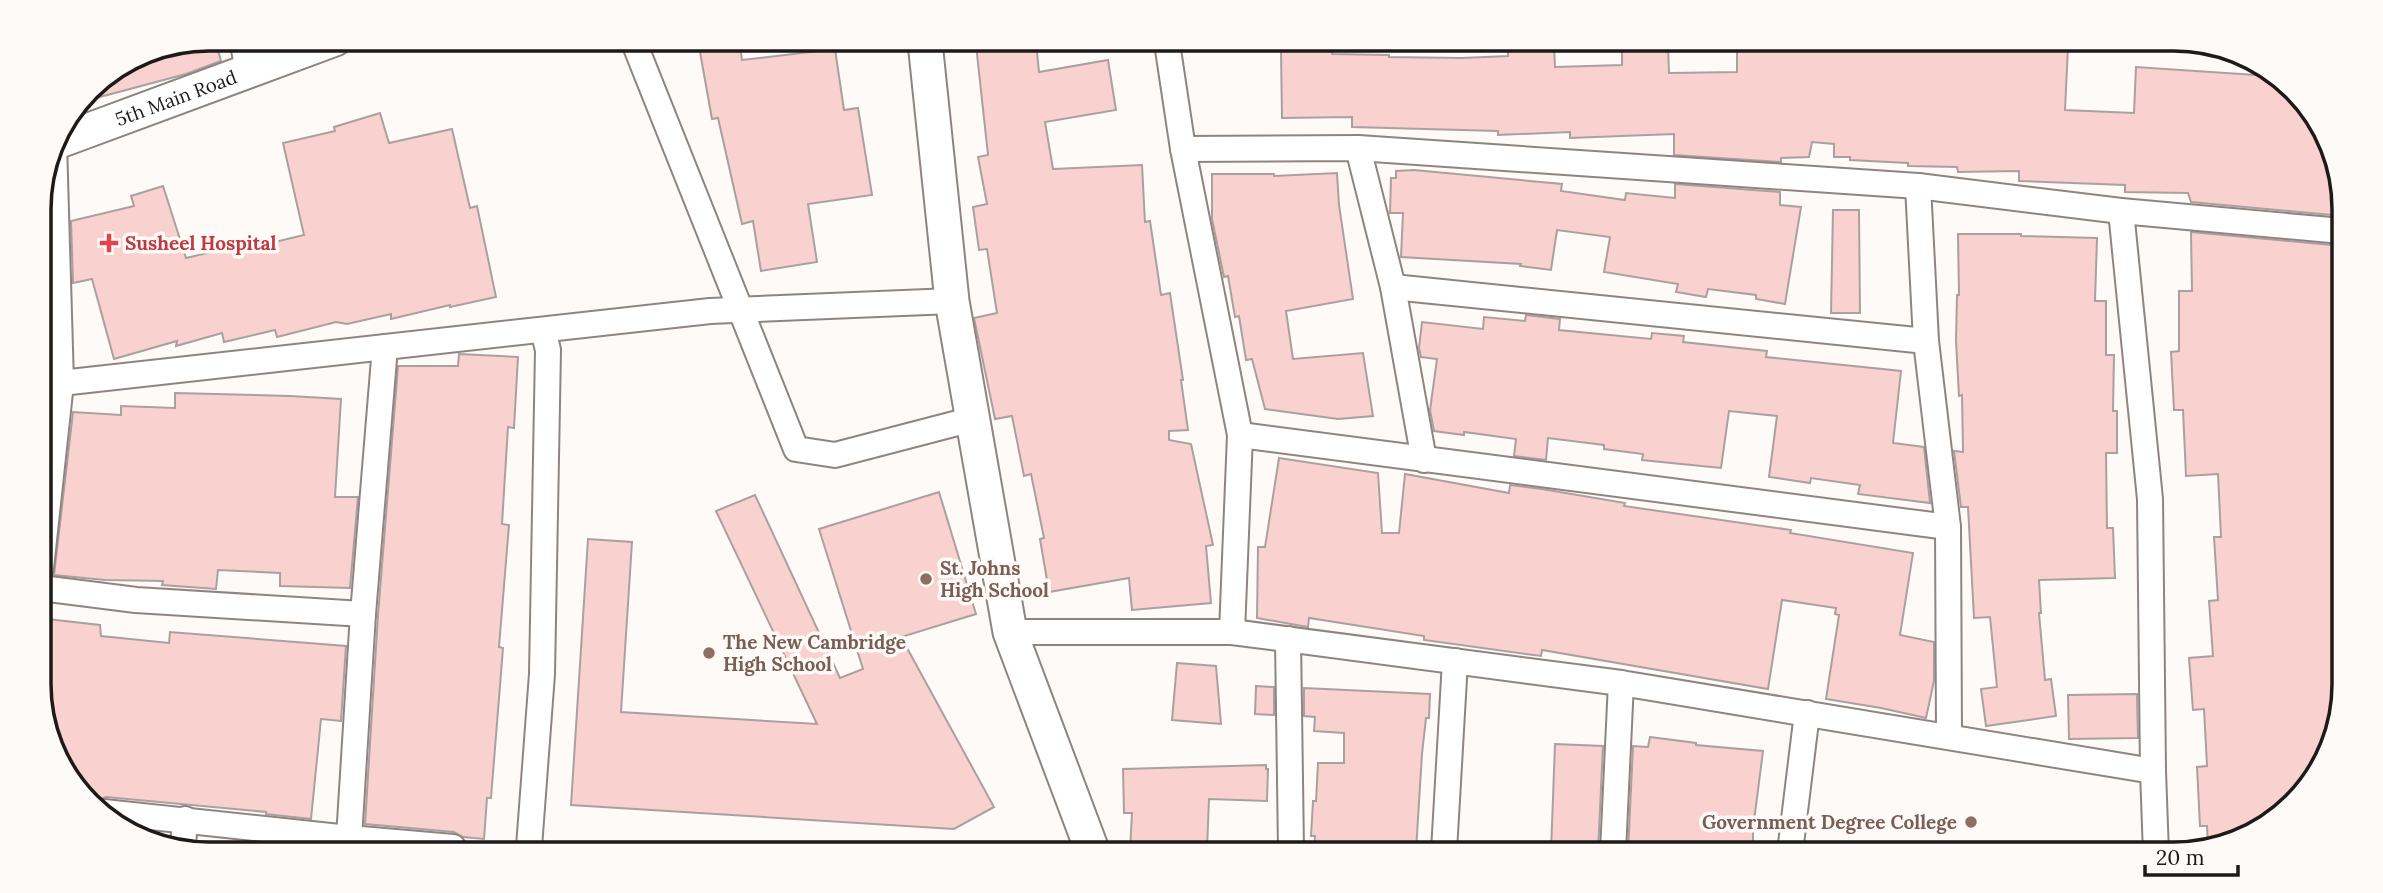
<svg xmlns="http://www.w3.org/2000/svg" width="2383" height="893" font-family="Lora,serif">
<rect width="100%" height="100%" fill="#fefaf8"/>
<g fill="#f9d1cf" stroke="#aba0a0" stroke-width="2">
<path d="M 209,38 L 215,39 L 221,61 L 186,74 L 81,102 L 96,81 L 144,51 Z"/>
<path d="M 698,41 L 739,41 L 742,60 L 835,49 L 844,110 L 858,108 L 872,195 L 808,204 L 817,262 L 761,271 L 753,221 L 742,224 L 718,118 L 712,119 Z"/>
<path d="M 1004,42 L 1036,42 L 1039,72 L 1108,60 L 1116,110 L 1045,122 L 1053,169 L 1142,165 L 1145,222 L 1150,221 L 1161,295 L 1170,293 L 1183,380 L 1181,380 L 1188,430 L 1169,431 L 1169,440 L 1191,444 L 1213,545 L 1206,546 L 1211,603 L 1132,610 L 1129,578 L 1049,592 L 1040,539 L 1044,538 L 1031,474 L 1024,476 L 1012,416 L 995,419 L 974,318 L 997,313 L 987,249 L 979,250 L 973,207 L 987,204 L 978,157 L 988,155 L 976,45 Z"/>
<path d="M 1554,45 L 1555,67 L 1622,65 L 1622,45 L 1668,45 L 1669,73 L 1737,72 L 1737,45 L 2068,47 L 2065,110 L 2134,113 L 2136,67 L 2271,76 L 2302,97 L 2343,186 L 2343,216 L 2191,202 L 2188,193 L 2125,192 L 2125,185 L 2019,181 L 2019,171 L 1958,172 L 1957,167 L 1908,166 L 1908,163 L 1850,160 L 1850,157 L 1834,157 L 1834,144 L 1812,142 L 1809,157 L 1781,158 L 1781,162 L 1674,155 L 1674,134 L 1570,138 L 1570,132 L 1498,135 L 1498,131 L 1352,127 L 1352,117 L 1282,118 L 1281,51 L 1332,50 L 1332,54 L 1389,55 L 1389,57 L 1462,58 L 1508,56 L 1508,47 Z"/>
<path d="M 380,113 L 389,143 L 452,129 L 470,208 L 477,206 L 496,297 L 450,307 L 450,305 L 391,319 L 391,314 L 347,324 L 336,322 L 277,337 L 275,330 L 224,342 L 222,333 L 176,346 L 177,341 L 114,359 L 92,279 L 73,283 L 71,221 L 134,206 L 131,196 L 163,186 L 186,258 L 245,244 L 246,249 L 304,235 L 283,143 L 335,131 L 334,127 Z"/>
<path d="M 1414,170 L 1562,184 L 1561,191 L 1625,200 L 1626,193 L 1675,198 L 1675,184 L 1780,192 L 1780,205 L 1801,207 L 1785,304 L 1756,299 L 1756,295 L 1708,289 L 1706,297 L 1676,292 L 1678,284 L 1604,272 L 1610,237 L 1557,230 L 1551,270 L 1520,266 L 1521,264 L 1401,257 L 1403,213 L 1390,213 L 1391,178 L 1396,178 L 1396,171 Z"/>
<path d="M 1337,173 L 1339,205 L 1353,299 L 1286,311 L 1293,359 L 1363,353 L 1373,416 L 1338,419 L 1265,409 L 1252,359 L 1246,360 L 1239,316 L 1235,317 L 1228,276 L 1224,277 L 1212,219 L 1212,174 L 1274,174 L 1274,176 Z"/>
<path d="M 1833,210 L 1859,210 L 1860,313 L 1831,313 Z"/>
<path d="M 42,228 L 43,288 L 39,289 L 39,229 Z"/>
<path d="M 2191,232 L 2342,246 L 2336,738 L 2278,819 L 2208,846 L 2207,826 L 2200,826 L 2197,767 L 2207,766 L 2204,709 L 2193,710 L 2189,658 L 2213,656 L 2209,601 L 2218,600 L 2214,537 L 2221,537 L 2218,474 L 2186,476 L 2183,410 L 2174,410 L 2171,352 L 2179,351 L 2179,291 L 2192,291 Z"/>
<path d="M 1958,234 L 2021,234 L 2021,236 L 2097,238 L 2095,301 L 2106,301 L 2106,355 L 2114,355 L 2113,411 L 2117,411 L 2117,453 L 2106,453 L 2107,528 L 2113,528 L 2115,578 L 2039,580 L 2041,613 L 2039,613 L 2045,680 L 2051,679 L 2056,716 L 1986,726 L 1981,689 L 1997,687 L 1990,617 L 1974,618 L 1968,507 L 1961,507 L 1954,451 L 1963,452 L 1962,395 L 1959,396 L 1956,341 L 1957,295 L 1959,295 Z"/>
<path d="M 1526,315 L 1560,319 L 1559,330 L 1651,339 L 1652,333 L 1684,336 L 1683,342 L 1767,351 L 1766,357 L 1901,371 L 1893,443 L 1924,447 L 1930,503 L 1858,494 L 1860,485 L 1811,478 L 1810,483 L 1769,477 L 1777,416 L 1729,411 L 1721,468 L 1642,460 L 1643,454 L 1604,449 L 1604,445 L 1548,438 L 1546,460 L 1514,456 L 1516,439 L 1464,432 L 1464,435 L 1434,431 L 1430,410 L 1437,359 L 1421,357 L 1419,348 L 1422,322 L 1483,329 L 1484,317 L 1525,321 Z"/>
<path d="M 459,354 L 518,357 L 514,428 L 508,427 L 502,524 L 509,525 L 499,647 L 503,648 L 491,798 L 487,798 L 484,839 L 463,837 L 454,832 L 365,824 L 378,615 L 398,366 L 458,366 Z"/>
<path d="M 175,393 L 290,396 L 341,399 L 335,497 L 358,497 L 350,588 L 280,586 L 280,573 L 218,570 L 216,589 L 162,585 L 163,581 L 105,580 L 54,575 L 73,412 L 121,415 L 121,406 L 175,408 Z"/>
<path d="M 1279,458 L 1378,473 L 1382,533 L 1399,533 L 1405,474 L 1509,493 L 1510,485 L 1542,489 L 1625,503 L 1624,506 L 1791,530 L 1790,533 L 1913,553 L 1900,635 L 1934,642 L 1934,681 L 1926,718 L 1881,708 L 1826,699 L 1839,615 L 1835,614 L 1836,608 L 1782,600 L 1768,689 L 1542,650 L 1541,656 L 1424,640 L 1424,636 L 1309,618 L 1308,627 L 1257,618 L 1258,547 L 1265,547 Z"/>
<path d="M 939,492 L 976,614 L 901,637 L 994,807 L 954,829 L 571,805 L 588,539 L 632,542 L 621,712 L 817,724 L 716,511 L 755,495 L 840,678 L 863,669 L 819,529 Z"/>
<path d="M 47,619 L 100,625 L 101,636 L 169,643 L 170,632 L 346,646 L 341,721 L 321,719 L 311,819 L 266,814 L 266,812 L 106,797 L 94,801 L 81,797 L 42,717 L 42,680 Z"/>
<path d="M 1177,663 L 1216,666 L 1221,724 L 1172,720 Z"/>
<path d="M 1256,686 L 1274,687 L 1274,715 L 1255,714 Z"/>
<path d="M 1304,688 L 1430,694 L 1429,718 L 1426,718 L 1422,754 L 1416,851 L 1314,850 L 1315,836 L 1311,836 L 1313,801 L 1316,801 L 1318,763 L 1344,763 L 1344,733 L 1314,731 L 1315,717 L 1304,716 Z"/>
<path d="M 2137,694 L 2138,738 L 2069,739 L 2068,695 Z"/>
<path d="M 1650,737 L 1696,743 L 1696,745 L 1763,751 L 1753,829 L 1753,852 L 1628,852 L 1633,746 L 1648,747 Z"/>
<path d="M 1555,744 L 1603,746 L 1598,852 L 1551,851 Z"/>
<path d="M 1266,765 L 1266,769 L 1268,769 L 1267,801 L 1209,799 L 1207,850 L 1130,850 L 1132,813 L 1124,813 L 1123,769 Z"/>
</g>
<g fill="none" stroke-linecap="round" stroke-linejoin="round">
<defs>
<g id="street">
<path d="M 242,39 L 248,71"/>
<path d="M 633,40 L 796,449 L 835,455 L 973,419"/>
<path d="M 1167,43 L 1183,149 L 1240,435 L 1232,632"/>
<path d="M 1358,148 L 1393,287 L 1424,460"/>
<path d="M 1183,149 L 1358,148 L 1918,186 L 2121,211 L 2342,231"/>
<path d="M 1918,186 L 1926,341 L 1948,527 L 1949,735"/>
<path d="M 2121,211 L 2150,499 L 2153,771 L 2156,854"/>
<path d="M 1393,287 L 1926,341"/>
<path d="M 40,389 L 61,383 L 710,311 L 952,301"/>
<path d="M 1240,435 L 1948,527"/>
<path d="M 41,568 L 61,383 L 54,143"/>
<path d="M 41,588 L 136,600 L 363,614"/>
<path d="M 1010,632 L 1232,632 L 1621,683 L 2153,771"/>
<path d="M 1288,639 L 1291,850"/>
<path d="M 104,812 L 349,838 L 453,847"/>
<path d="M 349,838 L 363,614 L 385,347"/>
<path d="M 183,846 L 185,819"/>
<path d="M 529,847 L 542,674 L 548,350 L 543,330"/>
<path d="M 1444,851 L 1455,661"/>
<path d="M 1613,852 L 1621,683"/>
<path d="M 1790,852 L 1807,713"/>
</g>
<g id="secondary">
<path d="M 925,42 L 952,301 L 1010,632 L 1092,850"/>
<path id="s1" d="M 54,143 L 335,39"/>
</g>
</defs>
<use href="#street" stroke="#8e8580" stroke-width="28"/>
<use href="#secondary" stroke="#8e8580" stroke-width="37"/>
<use href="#street" stroke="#fff" stroke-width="24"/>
<use href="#secondary" stroke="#fff" stroke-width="33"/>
</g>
<path fill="#e0444e" stroke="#fefaf8" stroke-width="2.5" d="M105.5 232.5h7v7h7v7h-7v7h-7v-7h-7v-7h7z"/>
<g fill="#8d6e63" stroke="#fefaf8" stroke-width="2.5">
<circle cx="926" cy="579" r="7"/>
<circle cx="709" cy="653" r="7"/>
<circle cx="1971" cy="822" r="7"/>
</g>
<g text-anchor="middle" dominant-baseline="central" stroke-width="7" stroke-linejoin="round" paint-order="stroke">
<g font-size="19" fill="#1e1a19" stroke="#fefaf8">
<text stroke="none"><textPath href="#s1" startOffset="130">5th Main Road</textPath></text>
</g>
<g font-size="19" font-weight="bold" fill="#be3a42" stroke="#fefaf8" text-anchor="start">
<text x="125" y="243">Susheel Hospital</text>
</g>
<g font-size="19" font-weight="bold" fill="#785e54" stroke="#fefaf8" text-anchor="start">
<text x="940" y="568">St. Johns<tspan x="940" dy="22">High School</tspan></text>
<text x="723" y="642">The New Cambridge<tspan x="723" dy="22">High School</tspan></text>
<text x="1957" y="822" text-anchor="end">Government Degree College</text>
</g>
</g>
<path d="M0 0H2383V893H0ZM209 51H2174A158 158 0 0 1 2332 209V684A158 158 0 0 1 2174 842H209A158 158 0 0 1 51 684V209A158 158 0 0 1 209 51Z" fill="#fefaf8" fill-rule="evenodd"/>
<path fill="none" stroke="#1e1a19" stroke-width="3.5" d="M209 51H2174A158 158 0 0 1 2332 209V684A158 158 0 0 1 2174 842H209A158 158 0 0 1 51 684V209A158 158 0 0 1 209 51Z"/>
<path d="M2145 865v10h93v-10" fill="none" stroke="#1e1a19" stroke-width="3.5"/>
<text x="2156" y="865" font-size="21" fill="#1e1a19" stroke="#fefaf8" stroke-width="5" paint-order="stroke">20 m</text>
</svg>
